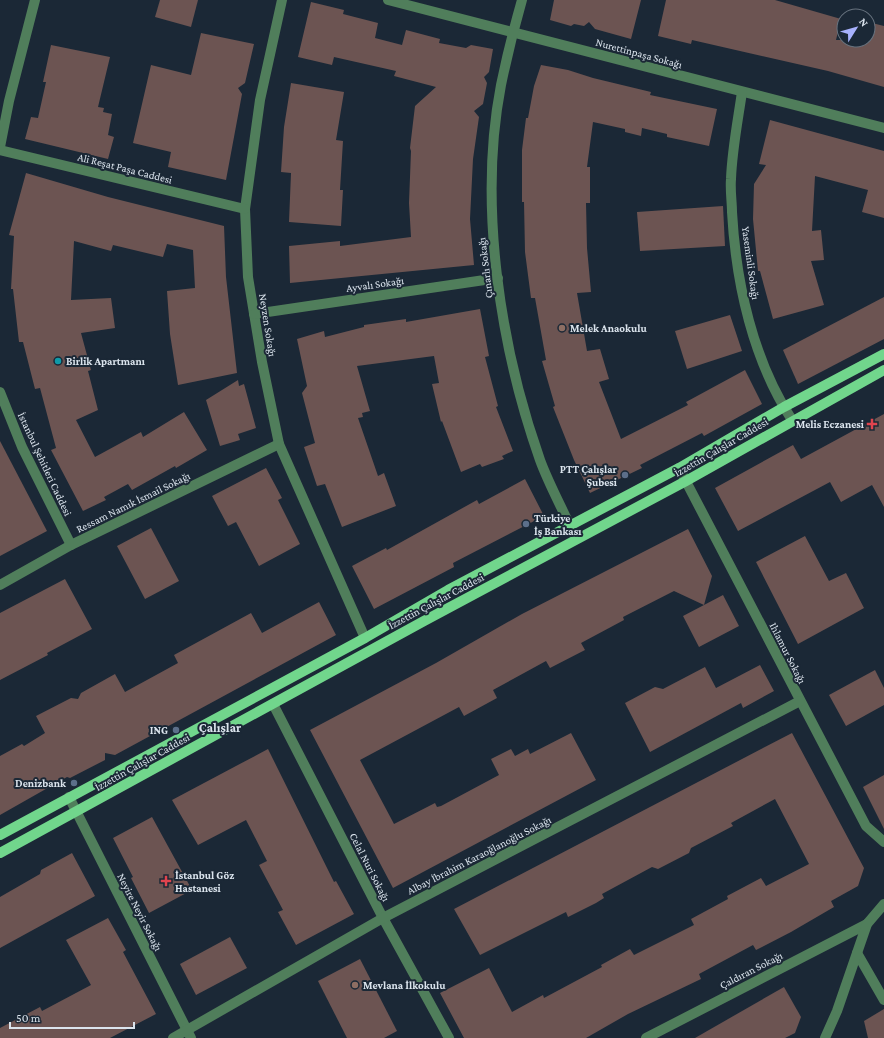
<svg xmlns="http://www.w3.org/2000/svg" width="884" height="1038" font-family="'Crimson Pro',serif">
<rect width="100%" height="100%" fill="#1b2836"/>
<g fill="#6c5452">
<path d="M 160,0 L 198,0 L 191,27 L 155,17 Z"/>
<path d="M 554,0 L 641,0 L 631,39 L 595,29 L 589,22 L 584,26 L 574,24 L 571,26 L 550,20 Z"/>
<path d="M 666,0 L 775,0 L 841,19 L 836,40 L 868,40 L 868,22 L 884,26 L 884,87 L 828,71 L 692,40 L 691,44 L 658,36 Z"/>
<path d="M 311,2 L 344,10 L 343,14 L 378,23 L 375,38 L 402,45 L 406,30 L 440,39 L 439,43 L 466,48 L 471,45 L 493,49 L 489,72 L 484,77 L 487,83 L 483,104 L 474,111 L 479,117 L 473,159 L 470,219 L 474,265 L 290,283 L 289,246 L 340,241 L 340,246 L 411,237 L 409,203 L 411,151 L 410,148 L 415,106 L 436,87 L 394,76 L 396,71 L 334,57 L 332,65 L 298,57 Z"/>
<path d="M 201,33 L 254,44 L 245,83 L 238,88 L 242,94 L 226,180 L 168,167 L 171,152 L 133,143 L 151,65 L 191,75 Z"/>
<path d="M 51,45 L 110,57 L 98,107 L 104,108 L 103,112 L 112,114 L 108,135 L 114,137 L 108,159 L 25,139 L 31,117 L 38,118 L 46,82 L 43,82 Z"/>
<path d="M 541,65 L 568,70 L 593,78 L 651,92 L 650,95 L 717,109 L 709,146 L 667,137 L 667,134 L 642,128 L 641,136 L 625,132 L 625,129 L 593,122 L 587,167 L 590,167 L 590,203 L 586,203 L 587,248 L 591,292 L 577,293 L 587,351 L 600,349 L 609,379 L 599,382 L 621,439 L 688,405 L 686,402 L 745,370 L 762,404 L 704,436 L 702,433 L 640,465 L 642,468 L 590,493 L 574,460 L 553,407 L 555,406 L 542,361 L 546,360 L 535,298 L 531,298 L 525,252 L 524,202 L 522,202 L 522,150 L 526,118 L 528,118 L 534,86 Z"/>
<path d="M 291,83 L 344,92 L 336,140 L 343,141 L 340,190 L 343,190 L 341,226 L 289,222 L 291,173 L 281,172 L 284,127 Z"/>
<path d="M 770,120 L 884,151 L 884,218 L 862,212 L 868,190 L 815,176 L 812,231 L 821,230 L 824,260 L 811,261 L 824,305 L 773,319 L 760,271 L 758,271 L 753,219 L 754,184 L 766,165 L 759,164 Z"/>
<path d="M 26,173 L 108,197 L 224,226 L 226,277 L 237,373 L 178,385 L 170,334 L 167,291 L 195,288 L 193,250 L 167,244 L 163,257 L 113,245 L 111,251 L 74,241 L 71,300 L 111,298 L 115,328 L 81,333 L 91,370 L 88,371 L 98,410 L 76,420 L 95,457 L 141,432 L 143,437 L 184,412 L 207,450 L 176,468 L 175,466 L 132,490 L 128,484 L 104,497 L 106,500 L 83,511 L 51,450 L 56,448 L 40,388 L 35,389 L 23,342 L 19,342 L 13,289 L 11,289 L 14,236 L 9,235 Z"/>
<path d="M 723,206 L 725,246 L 640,251 L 637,212 Z"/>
<path d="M 884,297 L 884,339 L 798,384 L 783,350 Z"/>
<path d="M 480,309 L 489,356 L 485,357 L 498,406 L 496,407 L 513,451 L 502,456 L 504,459 L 482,467 L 480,464 L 461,472 L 442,421 L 441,422 L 432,384 L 439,383 L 434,356 L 357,366 L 370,411 L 362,413 L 363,417 L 358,418 L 378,476 L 384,473 L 396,506 L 342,527 L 325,484 L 317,486 L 304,447 L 315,443 L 302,393 L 307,386 L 297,339 L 324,331 L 325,337 L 364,327 L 364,325 L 406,319 L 406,322 Z"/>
<path d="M 730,315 L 742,351 L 687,369 L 675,331 Z"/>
<path d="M 238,380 L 239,386 L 244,384 L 256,428 L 238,434 L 240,440 L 220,446 L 206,400 Z"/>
<path d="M 884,414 L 884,507 L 872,485 L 841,502 L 830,482 L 738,531 L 715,488 L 793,445 L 801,459 Z"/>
<path d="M 0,441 L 47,531 L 0,556 Z"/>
<path d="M 266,468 L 282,498 L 278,500 L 300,544 L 259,566 L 236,522 L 228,526 L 212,496 Z"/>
<path d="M 525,479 L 544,516 L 453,563 L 454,567 L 374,609 L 352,566 L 386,548 L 387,550 L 477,500 L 479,504 Z"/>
<path d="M 151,528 L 179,581 L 145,599 L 117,546 Z"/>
<path d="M 688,529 L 712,576 L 704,605 L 723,595 L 739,626 L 699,647 L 683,616 L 704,605 L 674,591 L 623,617 L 624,620 L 581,643 L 585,650 L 550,668 L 546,661 L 493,690 L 497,698 L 464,716 L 459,707 L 360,760 L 394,824 L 435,803 L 437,807 L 441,806 L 499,775 L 491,759 L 511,749 L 515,756 L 528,749 L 530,754 L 571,733 L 596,780 L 393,888 L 310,730 L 436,663 L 522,614 Z"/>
<path d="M 805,536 L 829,581 L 846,573 L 864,608 L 798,644 L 756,562 Z"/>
<path d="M 65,579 L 92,629 L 47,653 L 48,655 L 0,680 L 0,613 Z"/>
<path d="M 319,602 L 336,635 L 115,755 L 105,753 L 105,760 L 70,778 L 67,777 L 0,815 L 0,756 L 22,744 L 24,746 L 45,733 L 36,716 L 71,698 L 78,699 L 81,693 L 115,674 L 125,692 L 178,663 L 174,655 L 251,613 L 262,633 Z"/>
<path d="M 760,665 L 774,691 L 743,708 L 741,703 L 650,752 L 625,703 L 655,687 L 663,689 L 705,667 L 716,688 Z"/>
<path d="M 875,670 L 884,688 L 884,705 L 846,726 L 829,695 Z"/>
<path d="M 792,733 L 864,868 L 858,886 L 831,901 L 834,907 L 791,932 L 756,950 L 753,945 L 699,974 L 701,979 L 628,1014 L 586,1038 L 464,1038 L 440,993 L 489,968 L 512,1012 L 543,995 L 544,998 L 602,967 L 601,965 L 630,949 L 634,955 L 694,925 L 691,919 L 728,899 L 727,896 L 761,878 L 766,886 L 809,864 L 775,799 L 731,823 L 733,826 L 691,848 L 689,853 L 658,869 L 652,867 L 602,894 L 604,898 L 596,903 L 568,917 L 566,912 L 480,955 L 454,909 Z"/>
<path d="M 268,749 L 334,882 L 336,881 L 354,914 L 296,945 L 278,912 L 283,910 L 259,865 L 267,861 L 246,820 L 198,845 L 172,800 Z"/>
<path d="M 884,775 L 884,829 L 863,787 Z"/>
<path d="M 152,817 L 192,890 L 149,913 L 131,878 L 133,877 L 113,838 Z"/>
<path d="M 72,853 L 95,896 L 0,948 L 0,897 L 40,874 L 41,870 Z"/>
<path d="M 108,918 L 126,950 L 123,952 L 156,1014 L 110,1038 L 0,1038 L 0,1028 L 40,1007 L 42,1011 L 91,985 L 66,940 Z"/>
<path d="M 230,937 L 247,968 L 196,995 L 180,964 Z"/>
<path d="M 360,959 L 397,1031 L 384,1038 L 347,1038 L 318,981 Z"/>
<path d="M 784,987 L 801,1017 L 795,1033 L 785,1038 L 695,1038 Z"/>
<path d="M 884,1009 L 884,1038 L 868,1038 L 864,1021 Z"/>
</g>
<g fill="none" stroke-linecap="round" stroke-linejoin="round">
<g stroke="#507e5b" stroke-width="10">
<path d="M 282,0 L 260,100 L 245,209 L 248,277 L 262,362 L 279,444 L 365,638"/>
<path d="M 388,0 L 884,128"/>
<path d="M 522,0 C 514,28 507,56 501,85 C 478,204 500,347 540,460 C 548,482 560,504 570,526"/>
<path d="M 742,92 C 738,120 732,150 731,179 C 730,190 732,202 732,212 C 736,284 753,360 792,420"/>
<path d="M 0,147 L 9,101 L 35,0"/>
<path d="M 0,150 L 245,209"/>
<path d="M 254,314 L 498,278"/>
<path d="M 0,392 L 22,447 L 71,545"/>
<path d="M 679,468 L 866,826 L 884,842"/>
<path d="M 0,585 L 71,545 L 279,444"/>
<path d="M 273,704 L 383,918 L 449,1038"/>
<path d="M 69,797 L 191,1038"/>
<path d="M 857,953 L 884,1000"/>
<path d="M 173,1038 L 383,918 L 800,701"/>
<path d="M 646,1038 L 867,924"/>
<path d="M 825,1038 L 837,1011 L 867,924 L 884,904"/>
</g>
<g stroke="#71d68c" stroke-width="10">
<path d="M 0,835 L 365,638 L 448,590 L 679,468 L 784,407 L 884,354"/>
<path d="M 0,853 L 424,621 L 686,481 L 884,370"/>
</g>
</g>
<g fill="#8d6e63" stroke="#1b2836" stroke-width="1.5">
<circle cx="562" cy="328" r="4"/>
<circle cx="355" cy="985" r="4"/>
</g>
<circle fill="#0f9aa8" stroke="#1b2836" stroke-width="1.5" cx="58" cy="361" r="4"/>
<g fill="#e0444e" stroke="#1b2836" stroke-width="1.5">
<path d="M870 418h4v4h4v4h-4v4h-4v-4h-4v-4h4z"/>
<path d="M164 875h4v4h4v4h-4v4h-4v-4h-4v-4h4z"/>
</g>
<g fill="#5c6f8a" stroke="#1b2836" stroke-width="1.5">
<circle cx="625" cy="475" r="4"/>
<circle cx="526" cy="524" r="4"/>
<circle cx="176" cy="730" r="4"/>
<circle cx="74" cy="783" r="4"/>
</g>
<g text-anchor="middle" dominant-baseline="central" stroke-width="4" stroke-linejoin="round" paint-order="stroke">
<g font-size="11" fill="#dbe4ed" stroke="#1b2836">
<text transform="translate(639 53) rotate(15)">Nurettinpaşa Sokağı</text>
<text transform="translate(125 168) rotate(14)">Ali Reşat Paşa Caddesi</text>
<text transform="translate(751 263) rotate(82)">Yaseminli Sokağı</text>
<text transform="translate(485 268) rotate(-97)">Çınarlı Sokağı</text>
<text transform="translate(375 284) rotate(-8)">Ayvalı Sokağı</text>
<text transform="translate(268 325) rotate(81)">Neyzen Sokağı</text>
<text transform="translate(721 447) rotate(-30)">İzzettin Çalışlar Caddesi</text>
<text transform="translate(45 464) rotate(65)">İstanbul Şehitleri Caddesi</text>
<text transform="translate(133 502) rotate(-26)">Ressam Namık İsmail Sokağı</text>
<text transform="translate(436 601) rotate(-28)">İzzettin Çalışlar Caddesi</text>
<text transform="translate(788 653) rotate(63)">Ihlamur Sokağı</text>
<text transform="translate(142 762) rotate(-29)">İzzettin Çalışlar Caddesi</text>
<text transform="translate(479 855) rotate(-27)">Albay İbrahim Karaoğlanoğlu Sokağı</text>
<text transform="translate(370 867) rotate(63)">Celal Nuri Sokağı</text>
<text transform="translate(140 912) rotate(63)">Neyire Neyir Sokağı</text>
<text transform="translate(751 970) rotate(-27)">Çaldıran Sokağı</text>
</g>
<g font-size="11" font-weight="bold" fill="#dbe4ed" stroke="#1b2836" text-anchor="start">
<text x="570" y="328">Melek Anaokulu</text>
<text x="66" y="361">Birlik Apartmanı</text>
<text x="864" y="424" text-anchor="end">Melis Eczanesi</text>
<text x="617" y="469" text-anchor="end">PTT Çalışlar<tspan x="617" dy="13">Şubesi</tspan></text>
<text x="534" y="518">Türkiye<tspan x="534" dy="13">İş Bankası</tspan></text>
<text x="168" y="730" text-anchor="end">ING</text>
<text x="66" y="783" text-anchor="end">Denizbank</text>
<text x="175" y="875">İstanbul Göz<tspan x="175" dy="13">Hastanesi</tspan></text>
<text x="363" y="985">Mevlana İlkokulu</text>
</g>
<g font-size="13" font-weight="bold" fill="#dbe4ed" stroke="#1b2836">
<text x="220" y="727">Çalışlar</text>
</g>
</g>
<g transform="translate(856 28) rotate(53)"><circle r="19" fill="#1b2836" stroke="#68737f"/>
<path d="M0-3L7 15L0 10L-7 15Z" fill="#a7b1fc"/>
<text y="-6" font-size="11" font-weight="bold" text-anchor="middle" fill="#dbe4ed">N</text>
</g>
<path d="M10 1022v6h124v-6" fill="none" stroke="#dbe4ed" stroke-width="2"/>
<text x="16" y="1022" font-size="12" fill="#dbe4ed" stroke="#1b2836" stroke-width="3" paint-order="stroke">50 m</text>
</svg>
